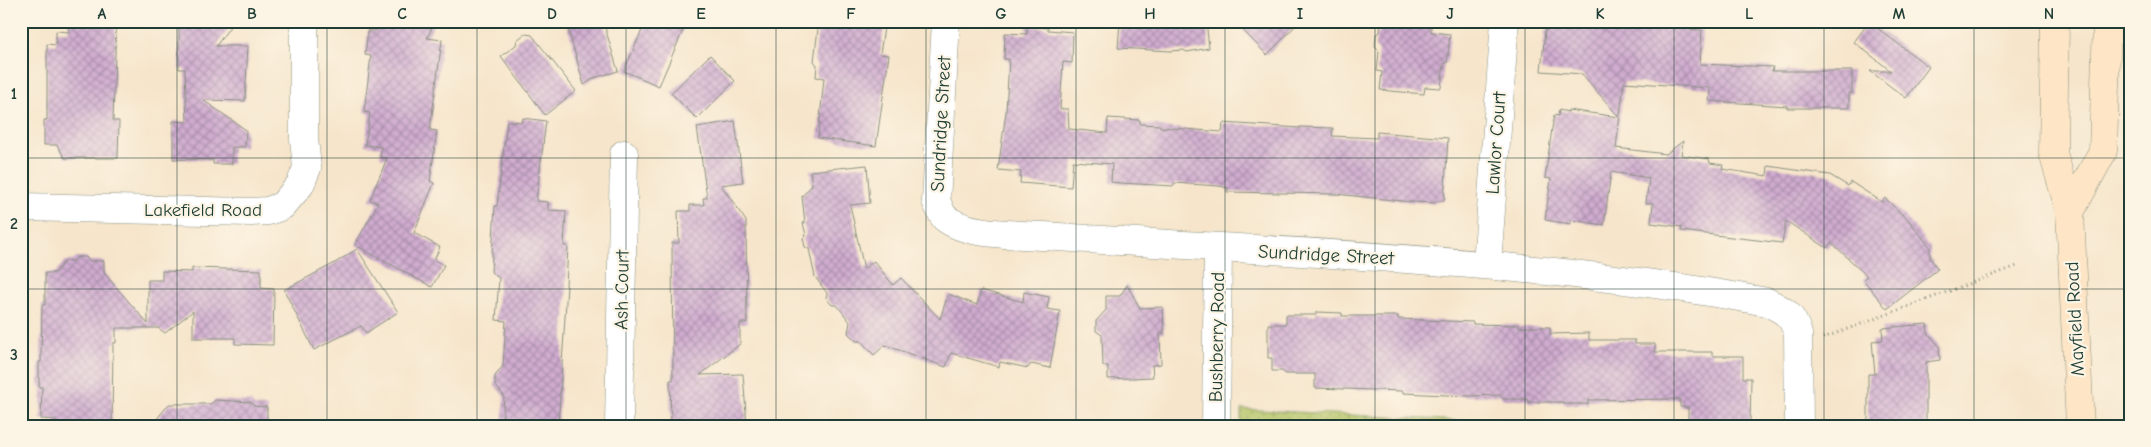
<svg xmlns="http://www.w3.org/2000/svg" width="2151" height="447" font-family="'Comic Neue',sans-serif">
<defs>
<pattern id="green-dots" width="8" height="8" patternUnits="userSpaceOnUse" patternTransform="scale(1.25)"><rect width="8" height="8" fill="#b5c466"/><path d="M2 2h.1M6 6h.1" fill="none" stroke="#93a055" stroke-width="1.8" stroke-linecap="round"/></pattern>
<pattern id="building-cross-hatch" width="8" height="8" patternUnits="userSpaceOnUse" patternTransform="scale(1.25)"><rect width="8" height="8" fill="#d0acd0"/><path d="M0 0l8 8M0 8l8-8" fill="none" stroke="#a88daa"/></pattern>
</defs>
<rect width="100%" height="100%" fill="#fcf5e5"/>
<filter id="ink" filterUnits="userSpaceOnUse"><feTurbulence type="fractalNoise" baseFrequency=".02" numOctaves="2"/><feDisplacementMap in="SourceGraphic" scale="10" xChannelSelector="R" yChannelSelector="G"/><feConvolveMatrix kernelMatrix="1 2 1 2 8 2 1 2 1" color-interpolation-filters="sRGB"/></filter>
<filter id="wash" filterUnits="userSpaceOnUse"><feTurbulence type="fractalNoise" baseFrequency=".0096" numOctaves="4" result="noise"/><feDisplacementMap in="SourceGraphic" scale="20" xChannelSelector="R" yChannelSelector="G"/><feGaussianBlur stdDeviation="1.12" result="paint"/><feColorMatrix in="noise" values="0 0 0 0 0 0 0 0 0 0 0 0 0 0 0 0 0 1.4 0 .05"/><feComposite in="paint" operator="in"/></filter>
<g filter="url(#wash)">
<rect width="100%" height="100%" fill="#f6e5cb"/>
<path fill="url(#green-dots)" stroke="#6a804d" d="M 1241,409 L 1556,426 L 1241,426 Z"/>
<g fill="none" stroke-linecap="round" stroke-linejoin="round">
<path stroke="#5ebadc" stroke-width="8" d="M 2129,426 L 2130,397"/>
</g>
<g id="blocks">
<g fill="url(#building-cross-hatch)">
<path d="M 68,21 L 116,21 L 113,121 L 119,121 L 118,158 L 65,158 L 57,145 L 44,145 L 44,120 L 47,120 L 47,44 L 56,45 L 56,31 L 69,32 Z"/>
<path d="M 179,21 L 234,21 L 216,46 L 248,46 L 245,101 L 203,100 L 246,130 L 245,147 L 232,147 L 232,164 L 213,164 L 213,160 L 173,159 L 173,121 L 187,122 L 185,69 L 179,69 Z"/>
<path d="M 378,21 L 435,21 L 427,38 L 442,40 L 430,130 L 437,131 L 430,181 L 434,183 L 414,233 L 440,247 L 434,260 L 444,265 L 432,287 L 355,245 L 378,203 L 370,200 L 387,158 L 380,157 L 381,147 L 365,145 L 370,113 L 364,112 L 371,56 L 365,55 L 368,30 L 376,31 Z"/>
<path d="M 580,21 L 603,21 L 618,71 L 594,78 L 584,85 L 567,25 Z"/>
<path d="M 646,21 L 687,21 L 659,86 L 624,71 Z"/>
<path d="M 819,21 L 885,21 L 880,54 L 889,55 L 876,146 L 818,138 L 824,78 L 816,77 L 817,65 L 814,61 Z"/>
<path d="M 1120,21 L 1206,21 L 1209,48 L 1187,52 L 1183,50 L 1170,51 L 1118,48 Z"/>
<path d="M 1234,21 L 1300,21 L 1267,55 Z"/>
<path d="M 1381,21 L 1431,24 L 1431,32 L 1450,34 L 1447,63 L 1444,63 L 1441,88 L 1425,87 L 1424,94 L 1380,90 L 1382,72 L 1377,71 L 1379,51 L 1375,47 L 1376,34 L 1380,32 Z"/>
<path d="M 1557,21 L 1665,21 L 1664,27 L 1702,30 L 1700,64 L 1773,67 L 1772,71 L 1852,71 L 1852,93 L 1849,93 L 1849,108 L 1787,108 L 1787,106 L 1709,101 L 1710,88 L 1624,82 L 1616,148 L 1666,154 L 1683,141 L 1681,155 L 1709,159 L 1710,163 L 1723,165 L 1722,169 L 1767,176 L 1768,166 L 1830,175 L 1848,186 L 1851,182 L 1882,202 L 1885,198 L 1911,223 L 1930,247 L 1930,258 L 1938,269 L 1887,309 L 1863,279 L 1867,276 L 1831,242 L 1827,248 L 1786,221 L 1782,243 L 1681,231 L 1682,227 L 1651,223 L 1653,203 L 1646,203 L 1649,178 L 1611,172 L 1604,225 L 1571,220 L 1571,224 L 1545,220 L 1551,179 L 1545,178 L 1554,115 L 1558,116 L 1559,110 L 1568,112 L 1568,110 L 1619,117 L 1582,74 L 1541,71 L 1545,31 Z"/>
<path d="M 1869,22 L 1929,67 L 1906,98 L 1870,71 L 1891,71 L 1854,42 Z"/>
<path d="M 1027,26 L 1048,28 L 1048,30 L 1073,32 L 1072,63 L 1063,62 L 1060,109 L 1068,109 L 1069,129 L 1107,133 L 1108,118 L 1140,120 L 1140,124 L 1160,125 L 1160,127 L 1222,132 L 1223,123 L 1300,128 L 1300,127 L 1333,128 L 1332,136 L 1377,138 L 1377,132 L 1448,138 L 1444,201 L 1436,201 L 1435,203 L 1412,202 L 1336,194 L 1227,192 L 1228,188 L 1219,186 L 1174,183 L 1174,186 L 1120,183 L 1111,182 L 1112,164 L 1073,161 L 1071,187 L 1020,183 L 1021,172 L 998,170 L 1006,112 L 1009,59 L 1004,59 L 1005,33 L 1027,34 Z"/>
<path d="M 525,34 L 532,35 L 576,91 L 545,115 L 501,56 L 516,45 L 517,40 Z"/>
<path d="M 710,55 L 735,81 L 697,119 L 671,93 Z"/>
<path d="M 523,118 L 546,121 L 536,201 L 548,202 L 548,210 L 566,211 L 564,246 L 568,246 L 566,286 L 567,286 L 558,426 L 502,426 L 504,396 L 495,385 L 495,376 L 503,366 L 506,321 L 496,320 L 499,278 L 491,272 L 495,206 L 497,206 L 507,121 L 522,122 Z"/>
<path d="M 735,121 L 743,182 L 721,185 L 746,221 L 747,323 L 740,323 L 740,344 L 700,375 L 743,374 L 747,426 L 671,426 L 670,380 L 673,380 L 672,243 L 679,243 L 678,211 L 690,211 L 690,205 L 704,205 L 703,198 L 707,198 L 697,127 Z"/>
<path d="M 867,165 L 870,203 L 850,205 L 864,269 L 874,261 L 893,285 L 901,278 L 940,319 L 948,294 L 977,305 L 981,290 L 1023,302 L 1024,292 L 1049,297 L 1047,309 L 1060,311 L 1050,368 L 1031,364 L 1028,368 L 1000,362 L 999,367 L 951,353 L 946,367 L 885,345 L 874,355 L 861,341 L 856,341 L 848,333 L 850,322 L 837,305 L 832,305 L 826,298 L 827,293 L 815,277 L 809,249 L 805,247 L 803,238 L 806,235 L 803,223 L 805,223 L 802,196 L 812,185 L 810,171 Z"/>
<path d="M 357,249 L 398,312 L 366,333 L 361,326 L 314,350 L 284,290 L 335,263 Z"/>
<path d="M 77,257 L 86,257 L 89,261 L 104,261 L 104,273 L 148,324 L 148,280 L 162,280 L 162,271 L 192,272 L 192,268 L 261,270 L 261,288 L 274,289 L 273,345 L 235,344 L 235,338 L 193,338 L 193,311 L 165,333 L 158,328 L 116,328 L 116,343 L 113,343 L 112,426 L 56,426 L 56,420 L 41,419 L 42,387 L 39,387 L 39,362 L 41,362 L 42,305 L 45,305 L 45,273 L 55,273 L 65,261 L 73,261 Z"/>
<path d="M 1127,285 L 1140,308 L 1163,307 L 1164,333 L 1160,333 L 1161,364 L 1152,365 L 1153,377 L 1108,379 L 1108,366 L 1103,366 L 1102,335 L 1096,331 L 1096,321 L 1106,310 L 1106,296 L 1120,296 Z"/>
<path d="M 1316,312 L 1342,313 L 1342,316 L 1398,316 L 1398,319 L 1473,322 L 1473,324 L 1519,325 L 1519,327 L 1550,327 L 1550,334 L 1589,333 L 1589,340 L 1635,340 L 1635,344 L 1655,344 L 1655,352 L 1712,352 L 1712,356 L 1743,356 L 1743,378 L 1751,378 L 1750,422 L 1688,423 L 1688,407 L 1680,407 L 1680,399 L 1588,400 L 1588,404 L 1564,404 L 1564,402 L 1529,402 L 1527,399 L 1503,399 L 1500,395 L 1468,396 L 1403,393 L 1403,391 L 1315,388 L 1315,374 L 1286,374 L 1282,371 L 1272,371 L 1272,358 L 1268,358 L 1268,324 L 1286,324 L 1286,315 L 1316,315 Z"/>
<path d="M 1927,324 L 1928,333 L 1939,346 L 1940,360 L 1926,362 L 1926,426 L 1868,426 L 1868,374 L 1875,374 L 1872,341 L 1883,340 L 1882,328 Z"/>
<path d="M 215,400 L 251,402 L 254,406 L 267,407 L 267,426 L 151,426 L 169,404 L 211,404 Z"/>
</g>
</g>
</g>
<g filter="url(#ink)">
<use href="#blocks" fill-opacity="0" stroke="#8a9180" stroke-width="1"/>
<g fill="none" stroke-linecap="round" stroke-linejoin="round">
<defs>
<g id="minor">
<path d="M 946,21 L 936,201 C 939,206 941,214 945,218 C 968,236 1015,234 1044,236 C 1284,253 1529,258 1767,302 C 1785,311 1792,314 1798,334 L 1799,426"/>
<path d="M 21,207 L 251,212 L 268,211 L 282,206 L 300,185 L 307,168 L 304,139 L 304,21"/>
<path d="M 1487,264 L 1505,21"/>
<path d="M 619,426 L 624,154"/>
<path d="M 1216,426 L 1218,248"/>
</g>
<g id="secondary">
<path d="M 2055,21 L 2053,153 L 2070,212 L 2080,426"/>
<path d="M 2070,212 L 2103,151 L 2107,21"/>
</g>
</defs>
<use href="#minor" stroke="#8a9180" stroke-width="29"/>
<use href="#secondary" stroke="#8a9180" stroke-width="29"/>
<path stroke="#8a9180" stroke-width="3" stroke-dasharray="1 4" stroke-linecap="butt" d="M 1823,338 L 2017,266"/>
<use href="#minor" stroke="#fff" stroke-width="28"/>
<use href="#secondary" stroke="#fde5c5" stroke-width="28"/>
</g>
</g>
<path fill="none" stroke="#1f3d34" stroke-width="1" stroke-opacity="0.55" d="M 177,21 L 177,426M 327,21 L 327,426M 477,21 L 477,426M 626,21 L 626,426M 776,21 L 776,426M 926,21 L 926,426M 1076,21 L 1076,426M 1225,21 L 1225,426M 1375,21 L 1375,426M 1525,21 L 1525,426M 1674,21 L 1674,426M 1824,21 L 1824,426M 1974,21 L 1974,426M 21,158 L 2130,158M 21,289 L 2130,289"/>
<g text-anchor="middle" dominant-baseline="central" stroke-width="4.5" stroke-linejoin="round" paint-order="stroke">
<g font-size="19" fill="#1f3d34" stroke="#fcf5e5">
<text transform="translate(941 124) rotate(-87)">Sundridge Street</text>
<text transform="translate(1496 143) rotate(-86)">Lawlor Court</text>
<text x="203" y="210">Lakefield Road</text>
<text transform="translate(1326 255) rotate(3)">Sundridge Street</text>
<text transform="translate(622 290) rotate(-89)">Ash Court</text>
<text transform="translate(2075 319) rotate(-93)">Mayfield Road</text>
<text transform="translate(1217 337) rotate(-89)">Bushberry Road</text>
</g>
</g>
<rect width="2151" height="447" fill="none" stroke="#fcf5e5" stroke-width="55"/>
<rect x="28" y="28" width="2096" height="392" fill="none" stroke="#1f3d34" stroke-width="2"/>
<g font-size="16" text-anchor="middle" font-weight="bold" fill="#1f3d34">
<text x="102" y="19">A</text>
<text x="252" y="19">B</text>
<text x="402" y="19">C</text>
<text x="552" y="19">D</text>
<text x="701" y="19">E</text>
<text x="851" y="19">F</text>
<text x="1001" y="19">G</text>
<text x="1150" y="19">H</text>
<text x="1300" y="19">I</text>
<text x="1450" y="19">J</text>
<text x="1600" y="19">K</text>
<text x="1749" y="19">L</text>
<text x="1899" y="19">M</text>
<text x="2049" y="19">N</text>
<text x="14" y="99">1</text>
<text x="14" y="229">2</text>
<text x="14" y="360">3</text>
</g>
</svg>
